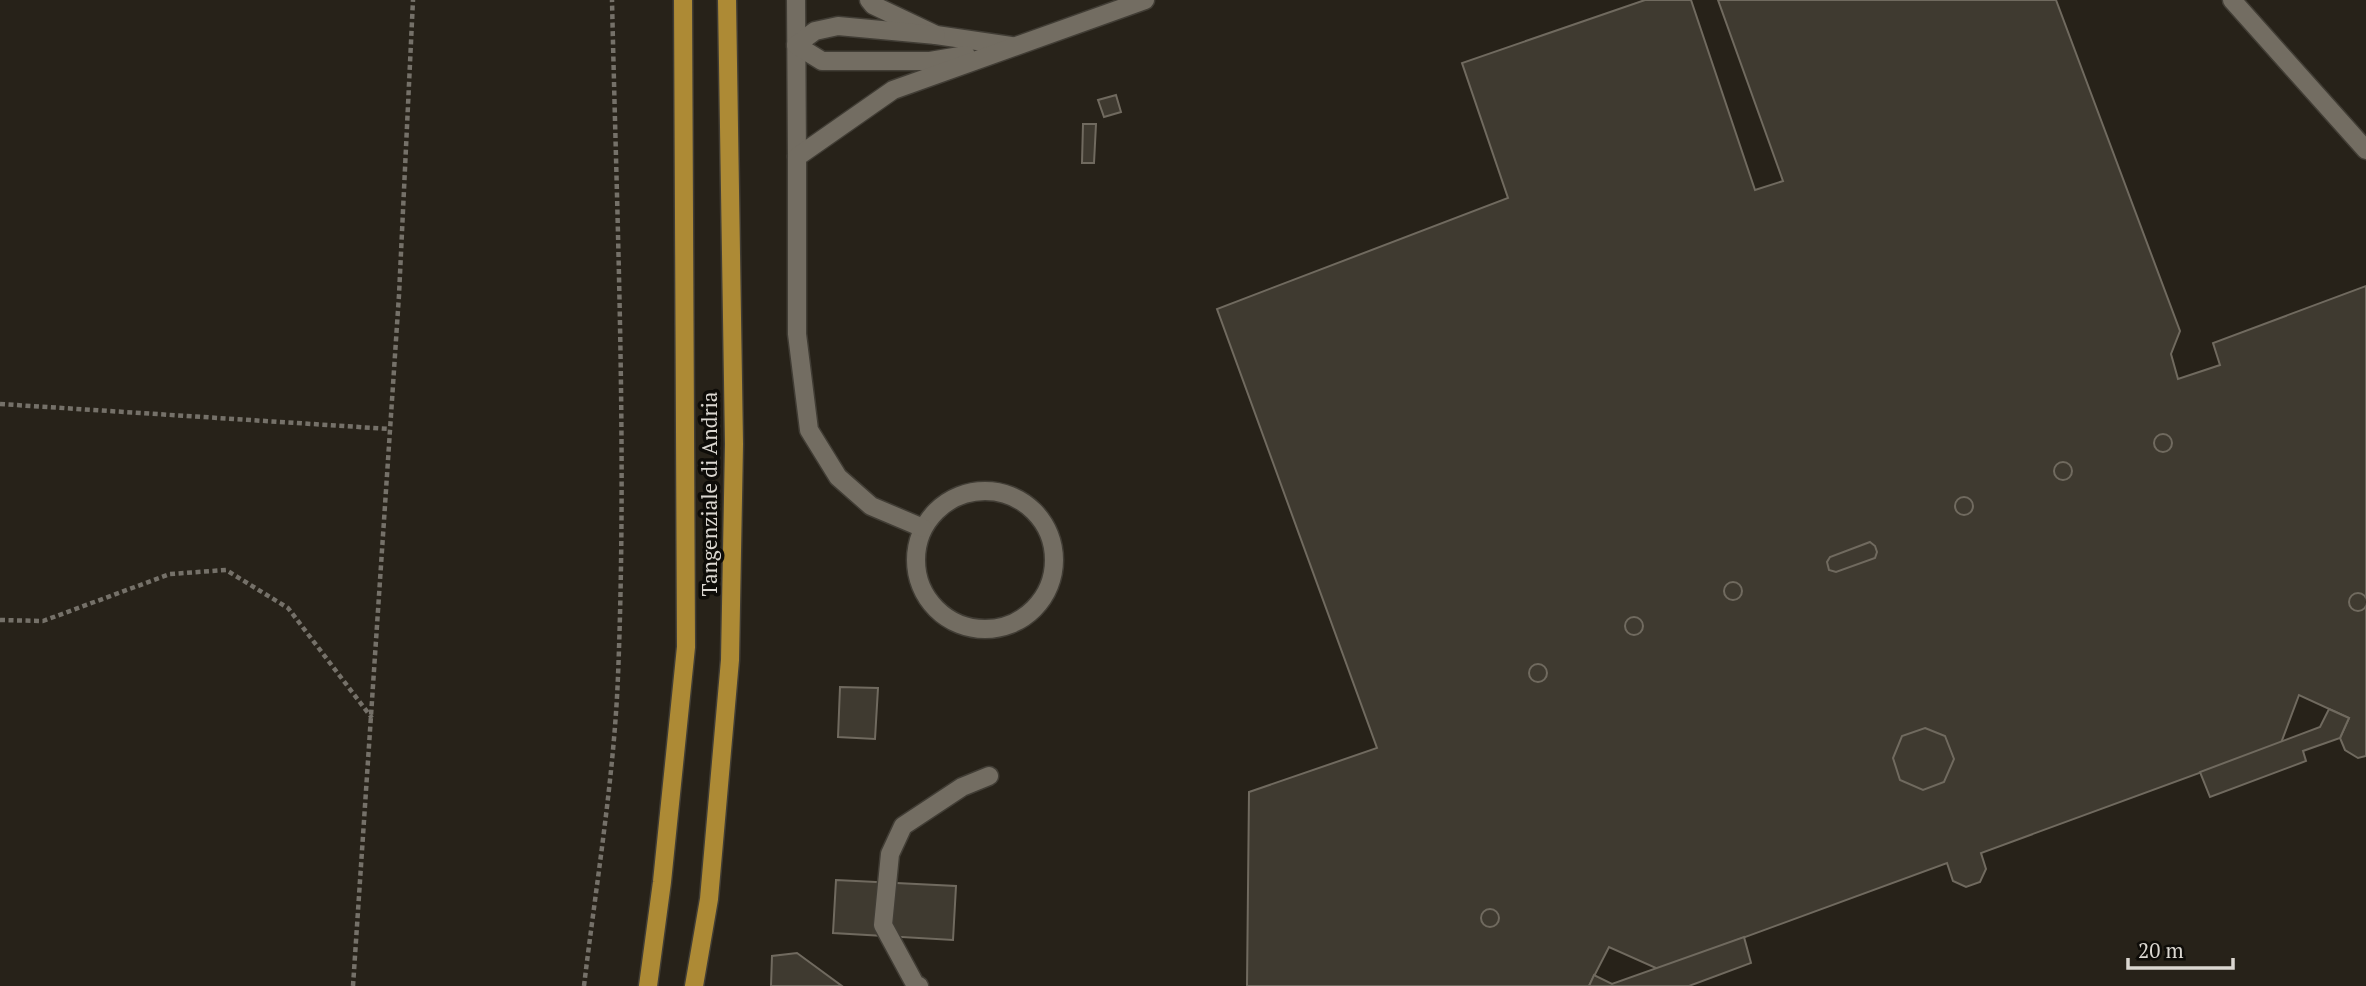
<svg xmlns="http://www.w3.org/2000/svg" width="2366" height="986" font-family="'PT Serif',serif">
<rect width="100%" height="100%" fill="#272219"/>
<g fill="#3f3a30" stroke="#706a5f" stroke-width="2">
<path d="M 1645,0 L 1691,0 L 1755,190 L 1783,181 L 1718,0 L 2056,0 L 2180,331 L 2171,354 L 2178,379 L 2220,365 L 2213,343 L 2366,286 L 2366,756 L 2358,758 L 2345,750 L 2340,738 L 2349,718 L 2299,695 L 2281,743 L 1981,853 L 1986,869 L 1980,882 L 1966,887 L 1953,881 L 1947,863 L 1658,969 L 1609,947 L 1589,986 L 1247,986 L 1249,792 L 1377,748 L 1217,309 L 1508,198 L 1462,63 Z"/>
<path d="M 1116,95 L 1121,112 L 1104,117 L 1098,100 Z"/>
<path d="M 1083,124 L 1096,124 L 1094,163 L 1082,163 Z"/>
<circle cx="2163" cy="443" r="9"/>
<circle cx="2063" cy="471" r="9"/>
<circle cx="1964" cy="506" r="9"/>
<path d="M 1870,542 L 1875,546 L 1877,552 L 1875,558 L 1836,572 L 1829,570 L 1827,562 L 1830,557 Z"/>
<circle cx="1733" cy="591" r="9"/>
<circle cx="2358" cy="602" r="9"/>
<circle cx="1634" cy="626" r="9"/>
<circle cx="1538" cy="673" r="9"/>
<path d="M 840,687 L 878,688 L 875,739 L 838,737 Z"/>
<path d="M 2329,709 L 2349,718 L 2340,738 L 2303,751 L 2306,761 L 2210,797 L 2200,772 L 2320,727 Z"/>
<path d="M 1925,728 L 1945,736 L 1954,759 L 1944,782 L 1923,790 L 1900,780 L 1893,758 L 1902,736 Z"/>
<path d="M 836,880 L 956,886 L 953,940 L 833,933 Z"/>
<circle cx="1490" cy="918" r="9"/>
<path d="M 1744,937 L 1751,963 L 1689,986 L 1589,986 L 1594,975 L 1612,984 Z"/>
<path d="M 797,953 L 842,986 L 771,986 L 772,956 Z"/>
</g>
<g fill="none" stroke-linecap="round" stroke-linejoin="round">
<defs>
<g id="minor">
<path d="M 796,0 L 797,157"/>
<path d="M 869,0 L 873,5 L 936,35 L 1011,46"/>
<path d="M 2232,0 L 2366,150"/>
<path d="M 936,35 L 838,26 L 815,31 L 796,45 L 822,61 L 930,61 L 966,55"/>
<circle cx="985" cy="560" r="69"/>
<path d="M 923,528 L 871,506 L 838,477 L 809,430 L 797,334 L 797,157 L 893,90 L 1145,0"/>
<path d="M 919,986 L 915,984 L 883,925 L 890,854 L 903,826 L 962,787 L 989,776"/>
</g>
<g id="major">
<path d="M 648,986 L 662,882 L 686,647 L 683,0"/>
<path d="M 694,986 L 709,899 L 730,660 L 734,444 L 727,0"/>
</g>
</defs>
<use href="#minor" stroke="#413d35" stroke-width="21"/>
<use href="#major" stroke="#413d35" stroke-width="21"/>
<g stroke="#757169" stroke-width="4.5" stroke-dasharray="5 3.5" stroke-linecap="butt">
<path d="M 0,404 L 390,429"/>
<path d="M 0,620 L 43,621 L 170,574 L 226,570 L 288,608 L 372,718"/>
<path d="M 353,986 L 399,295 L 413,0"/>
<path d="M 584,986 C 596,885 614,778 618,676 C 627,451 617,225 612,0"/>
</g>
<use href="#minor" stroke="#736d62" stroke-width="18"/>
<use href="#major" stroke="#ad8a35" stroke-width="18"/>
</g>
<g text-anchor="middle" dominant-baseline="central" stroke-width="7" stroke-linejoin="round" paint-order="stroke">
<g font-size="21" fill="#dbd7d1" stroke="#0e0c08">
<text transform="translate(709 494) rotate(-90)">Tangenziale di Andria</text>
</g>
</g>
<path d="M2128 958v10h105v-10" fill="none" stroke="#dbd7d1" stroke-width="3.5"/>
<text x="2138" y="958" font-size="21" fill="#dbd7d1" stroke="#0e0c08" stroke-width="5" paint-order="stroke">20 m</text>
</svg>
